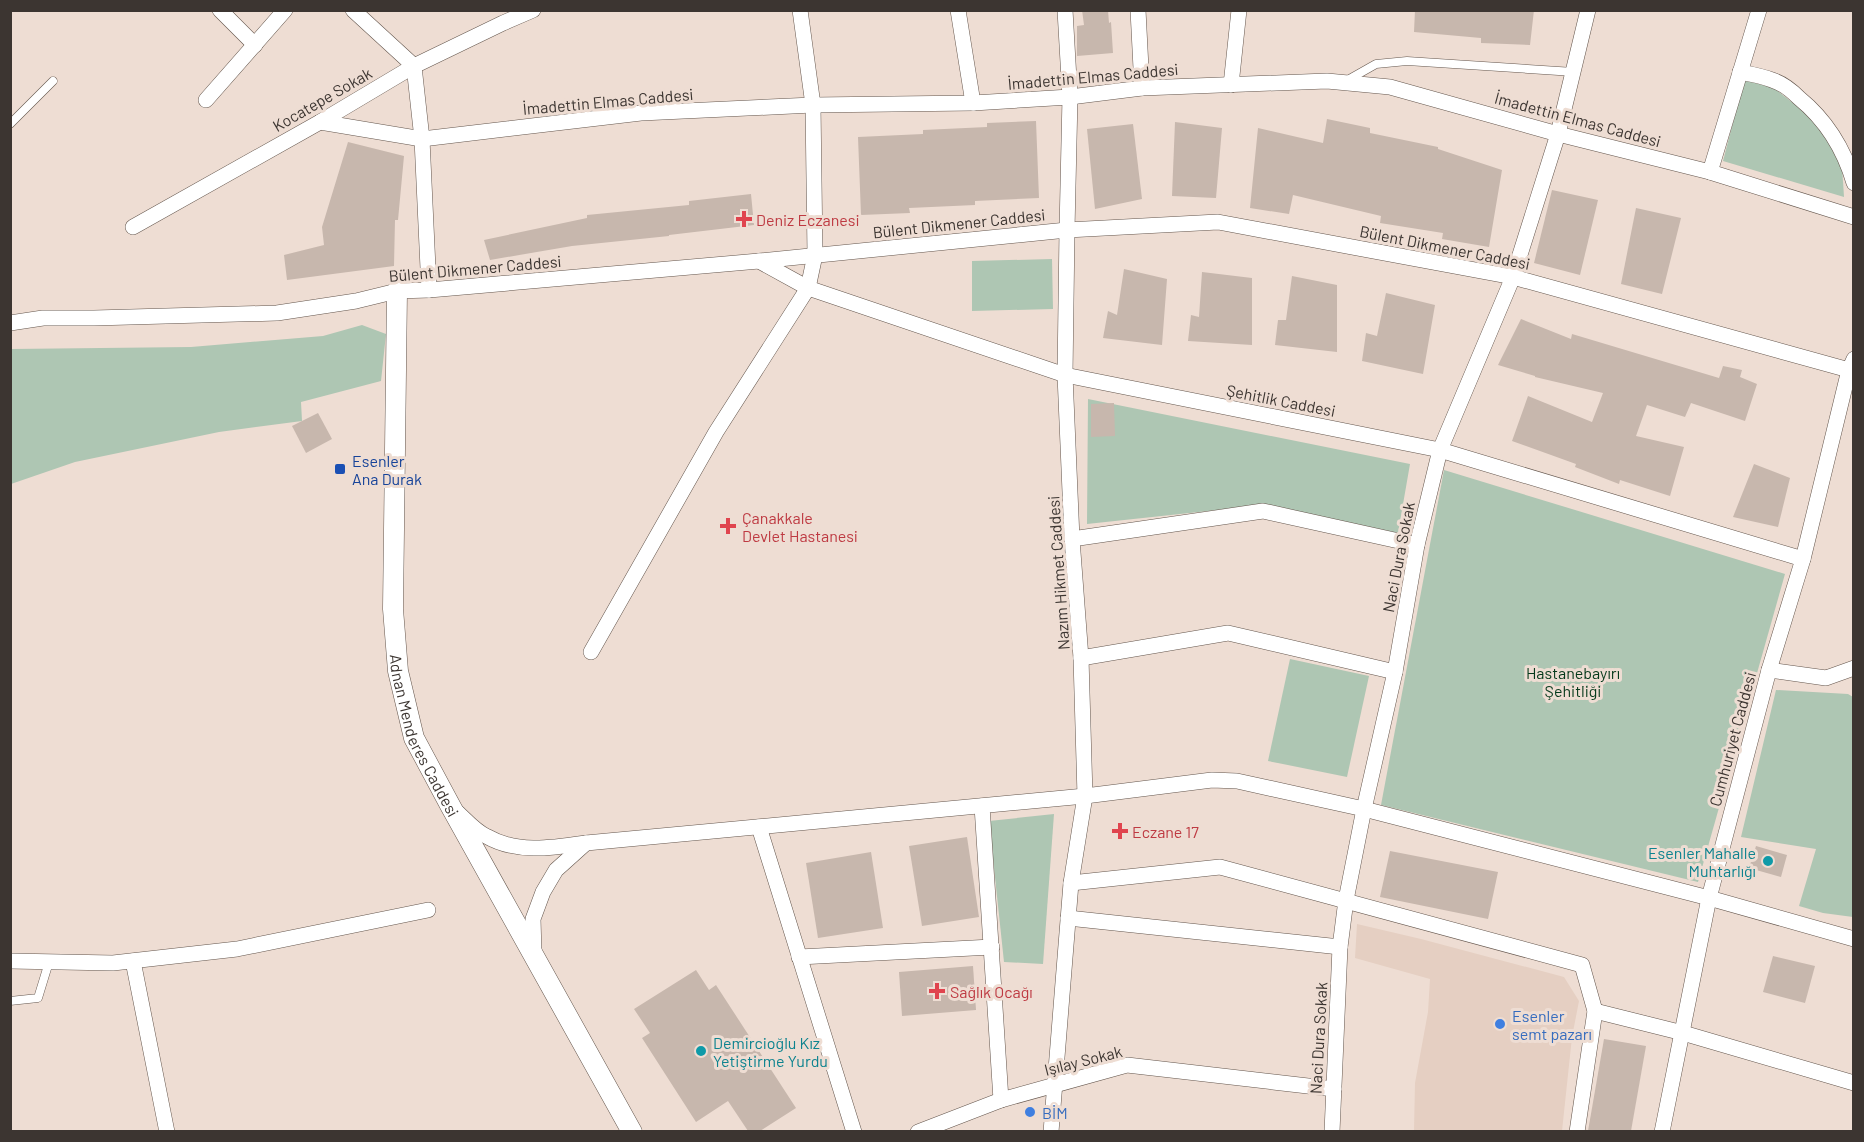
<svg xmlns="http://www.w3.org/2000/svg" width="1864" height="1142" font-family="Barlow,sans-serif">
<rect width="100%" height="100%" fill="#eeddd3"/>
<path fill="#e5cfc2" d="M 1357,924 L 1421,939 L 1564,977 L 1579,1001 L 1572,1037 L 1562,1131 L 1414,1131 L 1415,1083 L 1428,1012 L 1430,979 L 1355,958 Z"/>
<g fill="#aec6b3">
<path d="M 1744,80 L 1774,88 L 1802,110 L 1829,136 L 1842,166 L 1844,197 L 1723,161 Z"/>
<path d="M 1052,259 L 1053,309 L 972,311 L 972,261 Z"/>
<path d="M 362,325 L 386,334 L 381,381 L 301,402 L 302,421 L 219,432 L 75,462 L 11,484 L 11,349 L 191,347 L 323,336 Z"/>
<path d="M 1088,399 L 1410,464 L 1398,533 L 1264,505 L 1087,524 Z"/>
<path d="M 1444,470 L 1785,574 L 1698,882 L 1381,805 Z"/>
<path d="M 1290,659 L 1369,676 L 1347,777 L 1268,761 Z"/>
<path d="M 1776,690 L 1848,694 L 1853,697 L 1853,917 L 1823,913 L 1799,906 L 1816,849 L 1741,837 Z"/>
<path d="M 1054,814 L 1043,964 L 1004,962 L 989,821 Z"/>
</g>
<g fill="#c7b7ad">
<path d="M 1082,10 L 1108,10 L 1109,23 L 1111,22 L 1113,53 L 1077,56 L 1077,26 L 1084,25 Z"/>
<path d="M 1415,10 L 1534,10 L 1530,45 L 1481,43 L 1481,38 L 1414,32 Z"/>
<path d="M 1327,119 L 1370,128 L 1370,133 L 1438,147 L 1438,149 L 1502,170 L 1489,247 L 1442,239 L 1443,233 L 1380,223 L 1381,216 L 1293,195 L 1289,214 L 1250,208 L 1258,128 L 1323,143 Z"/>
<path d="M 1036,121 L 1039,198 L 975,201 L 975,205 L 909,208 L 910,213 L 861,215 L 858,137 L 923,134 L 923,130 L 987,127 L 987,123 Z"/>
<path d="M 1175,122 L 1222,128 L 1216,198 L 1172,196 Z"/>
<path d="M 1133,124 L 1142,199 L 1095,209 L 1087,129 Z"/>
<path d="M 348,142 L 404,156 L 398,220 L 395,220 L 394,266 L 287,280 L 284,255 L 324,245 L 322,227 Z"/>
<path d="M 1552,190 L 1598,200 L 1580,275 L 1534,263 Z"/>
<path d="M 751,194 L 754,225 L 669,235 L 669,236 L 572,246 L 490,260 L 484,240 L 587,218 L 587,215 L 689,205 L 689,201 Z"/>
<path d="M 1636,208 L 1681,218 L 1662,294 L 1621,284 Z"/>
<path d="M 1124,269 L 1167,279 L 1162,345 L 1103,338 L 1108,311 L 1117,315 Z"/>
<path d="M 1202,272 L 1252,278 L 1252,345 L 1188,341 L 1191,315 L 1199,317 Z"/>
<path d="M 1292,276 L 1337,285 L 1337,352 L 1275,345 L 1278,320 L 1286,320 Z"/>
<path d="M 1386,293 L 1435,305 L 1423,374 L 1362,361 L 1366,333 L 1377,336 Z"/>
<path d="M 1521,319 L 1571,339 L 1572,334 L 1719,378 L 1723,366 L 1742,370 L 1740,377 L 1757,384 L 1745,421 L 1691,403 L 1685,417 L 1647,405 L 1636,436 L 1684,447 L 1670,496 L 1620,480 L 1619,484 L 1575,467 L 1576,464 L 1512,441 L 1528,396 L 1592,422 L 1603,393 L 1535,377 L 1535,376 L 1498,365 Z"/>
<path d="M 1114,403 L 1115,436 L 1091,437 L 1091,404 Z"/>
<path d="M 318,413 L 332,439 L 306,453 L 292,426 Z"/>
<path d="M 1754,464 L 1790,478 L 1778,527 L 1733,517 Z"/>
<path d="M 967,837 L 979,917 L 922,926 L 909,846 Z"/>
<path d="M 1756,846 L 1787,855 L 1781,877 L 1749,868 Z"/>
<path d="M 1390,851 L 1498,872 L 1488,919 L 1380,897 Z"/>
<path d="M 871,852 L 883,928 L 818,938 L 806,863 Z"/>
<path d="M 1773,956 L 1815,966 L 1805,1003 L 1763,992 Z"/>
<path d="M 973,966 L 976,1010 L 902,1016 L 899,972 Z"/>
<path d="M 696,970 L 709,990 L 716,985 L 796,1108 L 760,1131 L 748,1131 L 728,1101 L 696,1122 L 642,1038 L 650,1033 L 634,1009 Z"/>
<path d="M 1604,1039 L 1646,1046 L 1631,1131 L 1588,1131 Z"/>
</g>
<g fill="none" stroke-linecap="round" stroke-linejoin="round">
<defs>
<g id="service">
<path d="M 1346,81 L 1376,64 L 1407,61 L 1574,72"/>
<path d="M 10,124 L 53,81"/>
<path d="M 10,1001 L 38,998 L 49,962"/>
</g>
<g id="minor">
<path d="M 220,10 L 255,45"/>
<path d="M 353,10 L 414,66 L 422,139 L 429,290"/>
<path d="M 958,10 L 973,103"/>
<path d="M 1138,10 L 1142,88"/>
<path d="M 1740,72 C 1751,74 1762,76 1772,80 C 1782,83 1792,91 1799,98 C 1826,120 1844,149 1854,183"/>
<path d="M 1231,85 L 1239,10"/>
<path d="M 206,100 L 285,10"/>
<path d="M 320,122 L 422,139 L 641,113 L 813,105 L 973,103 L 1070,97 L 1142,88 L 1327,81 L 1390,87 L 1558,134 L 1710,172 L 1854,217"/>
<path d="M 1710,172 L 1759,10"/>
<path d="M 133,227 L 320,122 L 414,66 L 503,23 L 533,10"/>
<path d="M 759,261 L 808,288 L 1065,375 L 1440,450 L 1803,559"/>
<path d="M 10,323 L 43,318 L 94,318 L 277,313 L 356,301 L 397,291 L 429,290 L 759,261 L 1067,230 L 1218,222 L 1513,277 L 1849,370"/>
<path d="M 1072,539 L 1263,511 L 1417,545"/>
<path d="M 591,652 L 716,432 L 808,288 L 815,255 L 813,105 L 800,10"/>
<path d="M 1081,658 L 1228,633 L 1395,672"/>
<path d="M 1769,670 L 1826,678 L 1854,668"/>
<path d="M 982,806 L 1001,1100"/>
<path d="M 457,812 C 466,820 475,831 486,836 C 517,854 552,848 586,843 L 1085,796 L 1212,780 L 1237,781 L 1364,809 L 1709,898 L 1854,939"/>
<path d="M 759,827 L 854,1132"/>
<path d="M 1071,883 L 1220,867 L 1582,965 L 1595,1011 L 1577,1132"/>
<path d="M 1068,918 L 1340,947"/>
<path d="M 534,953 L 533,919 L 543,892 L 556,870 L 586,843"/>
<path d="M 799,957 L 992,947"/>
<path d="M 10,961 L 113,963 L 237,949 L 428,910"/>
<path d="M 133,961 L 167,1132"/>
<path d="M 1595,1011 L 1683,1033 L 1854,1083"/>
<path d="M 918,1132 L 1001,1100 L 1127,1065 L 1334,1089"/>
<path d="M 1051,1132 L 1071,883 L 1085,796 L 1081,658 L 1072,539 L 1065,375 L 1067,230 L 1070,97 L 1065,10"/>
<path d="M 1332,1132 L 1340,947 L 1346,900 L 1364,809 L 1395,672 L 1417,545 L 1440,450 L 1513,277 L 1558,134 L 1588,10"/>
<path d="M 1662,1132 L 1709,898 L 1769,670 L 1803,559 L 1849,370 L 1854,359"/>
</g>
<g id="tertiary">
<path id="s1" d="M 397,291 L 393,609 L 398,671 L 414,738 L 451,807 L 632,1132"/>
</g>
</defs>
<use href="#service" stroke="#64564d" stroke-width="9"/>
<use href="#minor" stroke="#64564d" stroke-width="16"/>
<use href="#tertiary" stroke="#64564d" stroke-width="21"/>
<use href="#service" stroke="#fff" stroke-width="8"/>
<use href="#minor" stroke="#fff" stroke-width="15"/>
<use href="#tertiary" stroke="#fff" stroke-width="20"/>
</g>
<g fill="#e0444e" stroke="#eeddd3" stroke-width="2">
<path d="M741 210h6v6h6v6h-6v6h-6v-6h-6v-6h6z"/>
<path d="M725 517h6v6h6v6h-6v6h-6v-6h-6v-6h6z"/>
<path d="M1117 822h6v6h6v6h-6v6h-6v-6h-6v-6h6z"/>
<path d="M934 982h6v6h6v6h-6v6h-6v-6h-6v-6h6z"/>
</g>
<rect fill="#1a4fb4" stroke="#eeddd3" stroke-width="2" x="334" y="463" width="12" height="12" rx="3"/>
<g fill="#0f9aa8" stroke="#eeddd3" stroke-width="2">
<circle cx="1768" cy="861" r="6"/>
<circle cx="701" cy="1051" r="6"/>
</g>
<g fill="#3f7fe0" stroke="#eeddd3" stroke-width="2">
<circle cx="1500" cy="1024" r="6"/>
<circle cx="1030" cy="1112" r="6"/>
</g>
<g text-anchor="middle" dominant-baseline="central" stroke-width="6" stroke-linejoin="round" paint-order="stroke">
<g font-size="16" fill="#3c3531" stroke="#eeddd3">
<text transform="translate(1093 76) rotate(-5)">İmadettin Elmas Caddesi</text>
<text transform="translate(322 99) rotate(-30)">Kocatepe Sokak</text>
<text transform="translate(608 101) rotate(-5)">İmadettin Elmas Caddesi</text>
<text transform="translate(1578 119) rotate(15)">İmadettin Elmas Caddesi</text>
<text transform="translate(959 223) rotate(-6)">Bülent Dikmener Caddesi</text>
<text transform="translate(1445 247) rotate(11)">Bülent Dikmener Caddesi</text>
<text transform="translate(475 268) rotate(-5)">Bülent Dikmener Caddesi</text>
<text transform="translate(1281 400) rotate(11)">Şehitlik Caddesi</text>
<text transform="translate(1398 557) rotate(-79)">Naci Dura Sokak</text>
<text transform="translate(1058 573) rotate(-94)">Nazım Hikmet Caddesi</text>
<text stroke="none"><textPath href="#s1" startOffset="450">Adnan Menderes Caddesi</textPath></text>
<text transform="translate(1732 739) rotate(-75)">Cumhuriyet Caddesi</text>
<text transform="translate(1318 1038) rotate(-87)">Naci Dura Sokak</text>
<text transform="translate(1083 1060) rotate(-14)">Işılay Sokak</text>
</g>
<g font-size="16" fill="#be3a42" stroke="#eeddd3" text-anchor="start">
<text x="756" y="219">Deniz Eczanesi</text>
<text x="742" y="517">Çanakkale<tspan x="742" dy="18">Devlet Hastanesi</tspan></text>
<text x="1132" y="831">Eczane 17</text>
<text x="950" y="991">Sağlık Ocağı</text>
</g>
<g font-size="16" fill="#164399" stroke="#eeddd3" text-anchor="start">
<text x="352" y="460">Esenler<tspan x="352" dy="18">Ana Durak</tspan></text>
</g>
<g font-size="16" fill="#05391b" stroke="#eeddd3">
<text x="1573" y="672">Hastanebayırı<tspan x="1573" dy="18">Şehitliği</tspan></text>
</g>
<g font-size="16" fill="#0d838f" stroke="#eeddd3" text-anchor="end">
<text x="1756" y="852">Esenler Mahalle<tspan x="1756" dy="18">Muhtarlığı</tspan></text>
<text x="713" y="1042" text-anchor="start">Demircioğlu Kız<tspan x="713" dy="18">Yetiştirme Yurdu</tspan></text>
</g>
<g font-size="16" fill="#366cbe" stroke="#eeddd3" text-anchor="start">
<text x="1512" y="1015">Esenler<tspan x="1512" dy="18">semt pazarı</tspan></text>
<text x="1042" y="1112">BİM</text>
</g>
</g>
<rect width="1864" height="1142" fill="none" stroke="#3c3531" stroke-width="24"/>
</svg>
